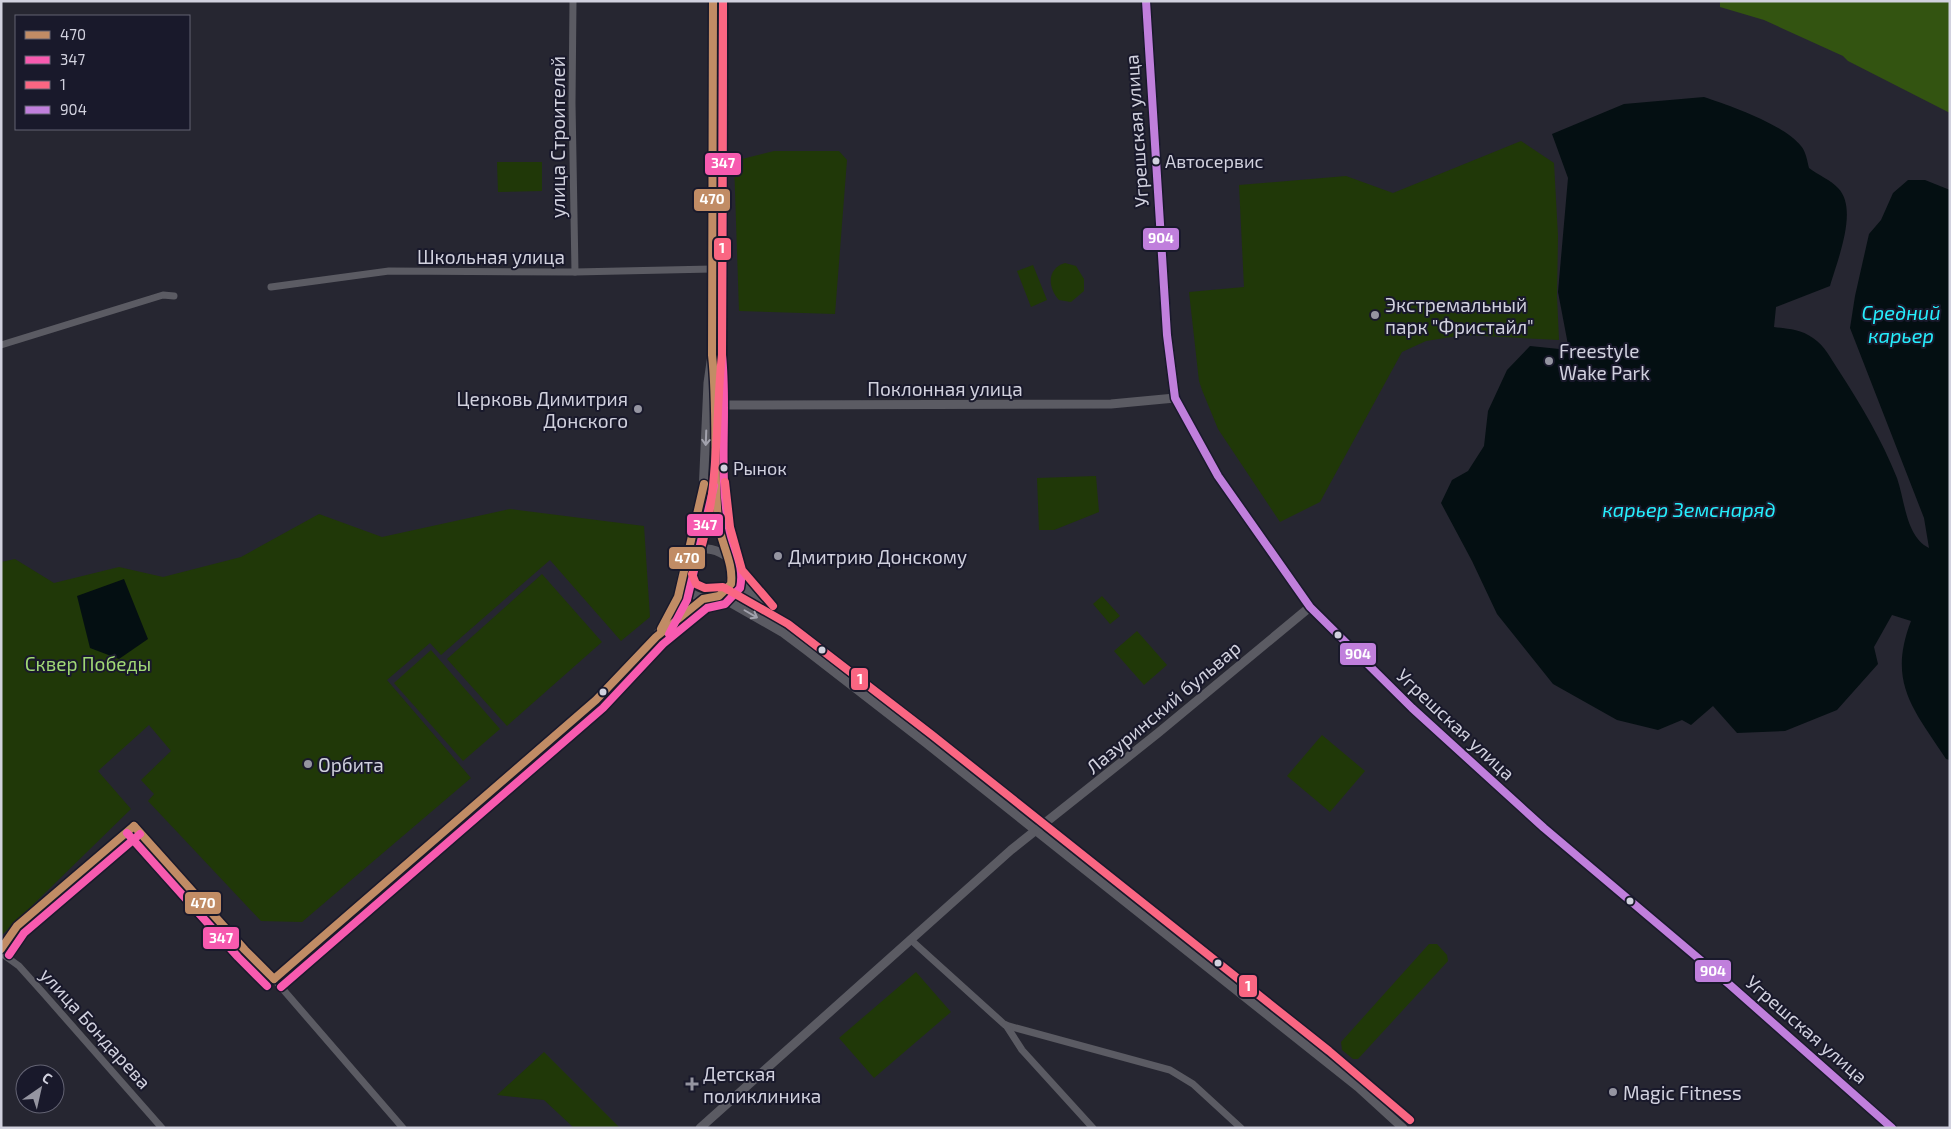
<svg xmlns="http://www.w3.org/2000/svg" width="1951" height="1129" font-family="'Exo 2',sans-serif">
<rect width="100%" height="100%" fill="#262631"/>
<g fill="#203808">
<path d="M 1521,141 L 1554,163 L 1558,236 L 1557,296 L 1559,340 L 1464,335 L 1426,341 L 1402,352 L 1320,502 L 1280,522 L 1218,429 L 1202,390 L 1199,381 L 1189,292 L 1244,287 L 1239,185 L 1346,176 L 1393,193 Z"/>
<path d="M 774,151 L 839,151 L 847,160 L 835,314 L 739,311 L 734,161 Z"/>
<path d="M 497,162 L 542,162 L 542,191 L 498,192 Z"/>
<path d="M 1065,263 L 1076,266 L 1084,279 L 1084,291 L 1071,302 L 1059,300 C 1048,288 1046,269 1065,263 Z"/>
<path d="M 1033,265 L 1047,300 L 1031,307 L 1017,271 Z"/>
<path d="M 1096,476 L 1099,512 L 1054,530 L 1039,530 L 1037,478 Z"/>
<path d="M 510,509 L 644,526 L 650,617 L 621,641 L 550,560 L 441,655 L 430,643 L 387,680 L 471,778 L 302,922 L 261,921 L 148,801 L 154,794 L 141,780 L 171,751 L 149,725 L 98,771 L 131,809 L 1,936 L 1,562 L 15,559 L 54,583 L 119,567 L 163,577 L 241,557 L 319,514 L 382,537 Z"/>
<path d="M 542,574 L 602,642 L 507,726 L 447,659 Z"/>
<path d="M 1102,596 L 1120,616 L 1110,624 L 1093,604 Z"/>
<path d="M 1137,631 L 1167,665 L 1144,685 L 1114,651 Z"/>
<path d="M 431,650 L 500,729 L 463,761 L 394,683 Z"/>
<path d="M 1322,735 L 1365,771 L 1330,812 L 1287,776 Z"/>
<path d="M 1429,944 L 1437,944 L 1447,955 L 1448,961 L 1358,1059 L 1353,1059 L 1342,1050 L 1341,1042 Z"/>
<path d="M 916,972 L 951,1012 L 874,1078 L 839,1038 Z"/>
<path d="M 544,1052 L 620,1128 L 574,1128 L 544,1100 L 497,1095 Z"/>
</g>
<path fill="#335411" d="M 1720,1 L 1950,1 L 1950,113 L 1848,61 L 1843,56 L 1764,20 L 1720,7 Z"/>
<g fill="#040f12">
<path d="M 1704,97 C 1731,106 1783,124 1801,146 C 1806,152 1807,160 1809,168 C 1818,175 1831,180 1838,188 C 1859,209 1837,261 1830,286 L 1776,307 L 1774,327 C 1789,329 1800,329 1813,338 C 1825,346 1831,359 1839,371 C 1861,405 1882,440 1897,478 C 1905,501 1906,537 1929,548 L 1924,518 L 1850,328 L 1855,296 L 1869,234 L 1881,220 L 1893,193 L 1908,180 L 1925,180 L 1950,190 L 1950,760 L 1946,759 C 1914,710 1887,683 1911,621 L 1892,615 L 1874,647 L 1878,664 L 1837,710 L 1785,731 L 1737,733 L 1713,706 L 1691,725 L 1682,720 L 1658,730 L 1617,720 L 1553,684 L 1497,614 L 1472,561 L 1441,503 L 1452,480 L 1468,471 L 1484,446 L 1488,411 L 1507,370 L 1530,346 L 1569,350 L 1558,292 L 1568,178 L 1552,134 L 1624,104 Z"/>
<path d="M 124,579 L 148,639 L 119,659 L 90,648 L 77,596 Z"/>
</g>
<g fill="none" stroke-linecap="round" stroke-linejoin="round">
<g stroke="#5b5b63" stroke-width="7">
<path d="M 573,1 L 572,103 L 575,272"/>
<path d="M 271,287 L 389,271 L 575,272 L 712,269"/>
<path d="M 1,345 L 163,295 L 174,296"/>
<path d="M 911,940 L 1005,1025 L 1170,1070 L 1193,1084 L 1241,1128"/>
<path d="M 1,953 L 19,966 L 45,995 L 162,1128"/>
<path d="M 274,979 L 403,1128"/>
<path d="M 1006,1025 L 1022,1050 L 1093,1128"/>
</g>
<g stroke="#5b5b63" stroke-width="9">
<path d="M 715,405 L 1111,404 L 1175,398"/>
<path d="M 688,558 C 701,546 712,547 726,556"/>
<path d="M 733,574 L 777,626"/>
<path d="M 683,576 C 685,600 710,603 727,591 L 733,574 L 720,533 L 715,493 L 716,383 L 713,365"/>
<path d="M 719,596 L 782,632 L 806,650 L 926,743 L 1358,1087 L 1403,1128"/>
<path d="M 660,634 L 703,599"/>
<path d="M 1,949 L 17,926 L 134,826 L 245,950 L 274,979 L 596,700 L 656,637 L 671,613 L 678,597 L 684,565 L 688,558 L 703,493 L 708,383 L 712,355 L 713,321 L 713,1"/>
<path d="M 700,1128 L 1011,850 L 1158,733 L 1310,607"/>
</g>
<path stroke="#5e5961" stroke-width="10" d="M 1146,1 L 1167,335 L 1175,398 L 1218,476 L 1310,607 L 1412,708 L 1544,828 L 1730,985 L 1892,1128"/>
<defs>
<g id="bus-1">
<path d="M 661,629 L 678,597 L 704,484"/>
<path d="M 134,826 L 245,950 L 274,979"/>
<path d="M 1,949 L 17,926 L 134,826"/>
<path d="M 274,979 L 596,700 L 656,637 L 703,599 L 719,596 L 731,584 C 734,562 720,543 718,520 C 713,465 718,410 712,355 L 713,1"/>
</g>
<g id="bus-2">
<path d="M 669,634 L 687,600 L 714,486"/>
<path d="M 127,833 L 238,957 L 267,986"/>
<path d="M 9,955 L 24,933 L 140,834"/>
<path d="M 281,987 L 603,708 L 663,644 L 707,608 L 725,604 L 740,588 C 745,566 733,549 729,528 C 718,471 728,412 722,355 L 723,1"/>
</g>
<g id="bus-3">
<path d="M 723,1 L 722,355 C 714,427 721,505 692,574 L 696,584 L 705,588 L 723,587 L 788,624 L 932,735 L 1329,1051 L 1410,1120"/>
<path d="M 725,482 L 730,527 L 742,570 L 773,606"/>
</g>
<path id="bus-4" d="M 1146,1 L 1167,335 L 1175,398 L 1218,476 L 1310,607 L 1412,708 L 1544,828 L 1730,985 L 1892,1128"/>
</defs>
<use href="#bus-1" stroke="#19192b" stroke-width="11"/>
<use href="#bus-2" stroke="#19192b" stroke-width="11"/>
<use href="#bus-3" stroke="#19192b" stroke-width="11"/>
<use href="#bus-4" stroke="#19192b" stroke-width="11"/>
<use href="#bus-1" stroke="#c18c65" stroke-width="8"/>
<use href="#bus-2" stroke="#f75aaf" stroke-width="8"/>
<use href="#bus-3" stroke="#fa6682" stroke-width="8"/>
<use href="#bus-4" stroke="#c07fdc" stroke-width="8"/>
</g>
<defs><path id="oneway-shaft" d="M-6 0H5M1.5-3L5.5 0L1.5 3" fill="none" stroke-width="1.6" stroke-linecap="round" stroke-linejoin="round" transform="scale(1.25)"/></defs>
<g stroke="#a2a2ad">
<use href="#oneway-shaft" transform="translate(706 438) rotate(92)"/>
<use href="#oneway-shaft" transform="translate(751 614) rotate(30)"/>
</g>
<g fill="#d1d1de" stroke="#19192b" stroke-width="2">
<circle cx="1156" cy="161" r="4.5"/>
<circle cx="724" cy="468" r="4.5"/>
<circle cx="1338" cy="635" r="4.5"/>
<circle cx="822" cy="650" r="4.5"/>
<circle cx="603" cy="692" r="4.5"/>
<circle cx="1630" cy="901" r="4.5"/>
<circle cx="1218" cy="963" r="4.5"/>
</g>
<g fill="#9595a1" stroke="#19192b" stroke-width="2">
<circle cx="1375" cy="315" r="5"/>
<circle cx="1549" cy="361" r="5"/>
<circle cx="638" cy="409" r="5"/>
<circle cx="778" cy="556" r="5"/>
<circle cx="308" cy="764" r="5"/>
<path d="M689.5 1076.5h5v5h5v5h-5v5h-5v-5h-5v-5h5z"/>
<circle cx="1613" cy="1092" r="5"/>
</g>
<g text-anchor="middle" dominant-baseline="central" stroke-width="4" stroke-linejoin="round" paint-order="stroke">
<g font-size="18" fill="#d1d1de" stroke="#19192b" text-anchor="start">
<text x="1165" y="161">Автосервис</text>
<text x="733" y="468">Рынок</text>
</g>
<g font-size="19" fill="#d1d1de" stroke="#19192b">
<text transform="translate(1136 131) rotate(-94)">Угрешская улица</text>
<text transform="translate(557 137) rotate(-90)">улица Строителей</text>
<text x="491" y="256">Школьная улица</text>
<text x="945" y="388">Поклонная улица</text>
<text transform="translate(1163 707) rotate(-40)">Лазуринский бульвар</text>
<text transform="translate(1456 724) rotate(43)">Угрешская улица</text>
<text transform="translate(96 1028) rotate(48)">улица Бондарева</text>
<text transform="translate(1807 1029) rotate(41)">Угрешская улица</text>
</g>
<g font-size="19" fill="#d1d1de" stroke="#19192b" text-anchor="start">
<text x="1385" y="304">Экстремальный<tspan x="1385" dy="22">парк "Фристайл"</tspan></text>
<text x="1559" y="350">Freestyle<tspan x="1559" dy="22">Wake Park</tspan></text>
<text x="628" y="398" text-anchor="end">Церковь Димитрия<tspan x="628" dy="22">Донского</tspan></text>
<text x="788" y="556">Дмитрию Донскому</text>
<text x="318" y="764">Орбита</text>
<text x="703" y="1073">Детская<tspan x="703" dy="22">поликлиника</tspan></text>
<text x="1623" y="1092">Magic Fitness</text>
</g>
<g font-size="19" fill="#a0d875" stroke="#19192b">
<text x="88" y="663">Сквер Победы</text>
</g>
<g font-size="20" font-style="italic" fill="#26eefd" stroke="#19192b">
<text x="1901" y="312">Средний<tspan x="1901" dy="23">карьер</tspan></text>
<text x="1689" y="509">карьер Земснаряд</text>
</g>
</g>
<g stroke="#19192b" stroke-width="2">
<rect x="704" y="152" width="38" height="24" rx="5" fill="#f75aaf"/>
<rect x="693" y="188" width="38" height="24" rx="5" fill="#c18c65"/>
<rect x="1142" y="227" width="38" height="24" rx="5" fill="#c07fdc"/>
<rect x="713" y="237" width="19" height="24" rx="5" fill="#fa6682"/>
<rect x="686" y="513" width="38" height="24" rx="5" fill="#f75aaf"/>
<rect x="668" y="546" width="38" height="24" rx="5" fill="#c18c65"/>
<rect x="1339" y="642" width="38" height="24" rx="5" fill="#c07fdc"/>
<rect x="850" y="667" width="19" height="24" rx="5" fill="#fa6682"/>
<rect x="184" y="891" width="38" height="24" rx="5" fill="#c18c65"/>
<rect x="202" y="926" width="38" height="24" rx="5" fill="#f75aaf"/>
<rect x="1694" y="959" width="38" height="24" rx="5" fill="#c07fdc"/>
<rect x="1238" y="974" width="20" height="24" rx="5" fill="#fa6682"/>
</g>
<g font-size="14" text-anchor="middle" font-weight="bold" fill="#fff">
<text x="723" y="168">347</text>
<text x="712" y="204">470</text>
<text x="1161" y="243">904</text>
<text x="722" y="253">1</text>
<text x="705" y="530">347</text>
<text x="687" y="563">470</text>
<text x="1358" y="659">904</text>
<text x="860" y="684">1</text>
<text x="203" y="908">470</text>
<text x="221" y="943">347</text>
<text x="1713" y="976">904</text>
<text x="1248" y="991">1</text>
</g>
<rect width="1951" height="1129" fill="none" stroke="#d1d1de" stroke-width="5"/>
<rect x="15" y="15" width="175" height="115" fill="#19192b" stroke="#636373"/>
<rect x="25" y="31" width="25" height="8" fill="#c18c65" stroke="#636373"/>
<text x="60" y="40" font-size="15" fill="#d1d1de">470</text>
<rect x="25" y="56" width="25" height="8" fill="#f75aaf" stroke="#636373"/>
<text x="60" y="65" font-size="15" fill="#d1d1de">347</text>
<rect x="25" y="81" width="25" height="8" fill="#fa6682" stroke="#636373"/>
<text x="60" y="90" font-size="15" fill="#d1d1de">1</text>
<rect x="25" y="106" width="25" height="8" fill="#c07fdc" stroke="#636373"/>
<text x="60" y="115" font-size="15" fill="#d1d1de">904</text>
<g transform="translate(40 1089) rotate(34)"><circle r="24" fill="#19192b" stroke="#636373"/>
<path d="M0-4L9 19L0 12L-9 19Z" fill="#9595a1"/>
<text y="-8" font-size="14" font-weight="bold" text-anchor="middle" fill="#d1d1de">С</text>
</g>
</svg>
